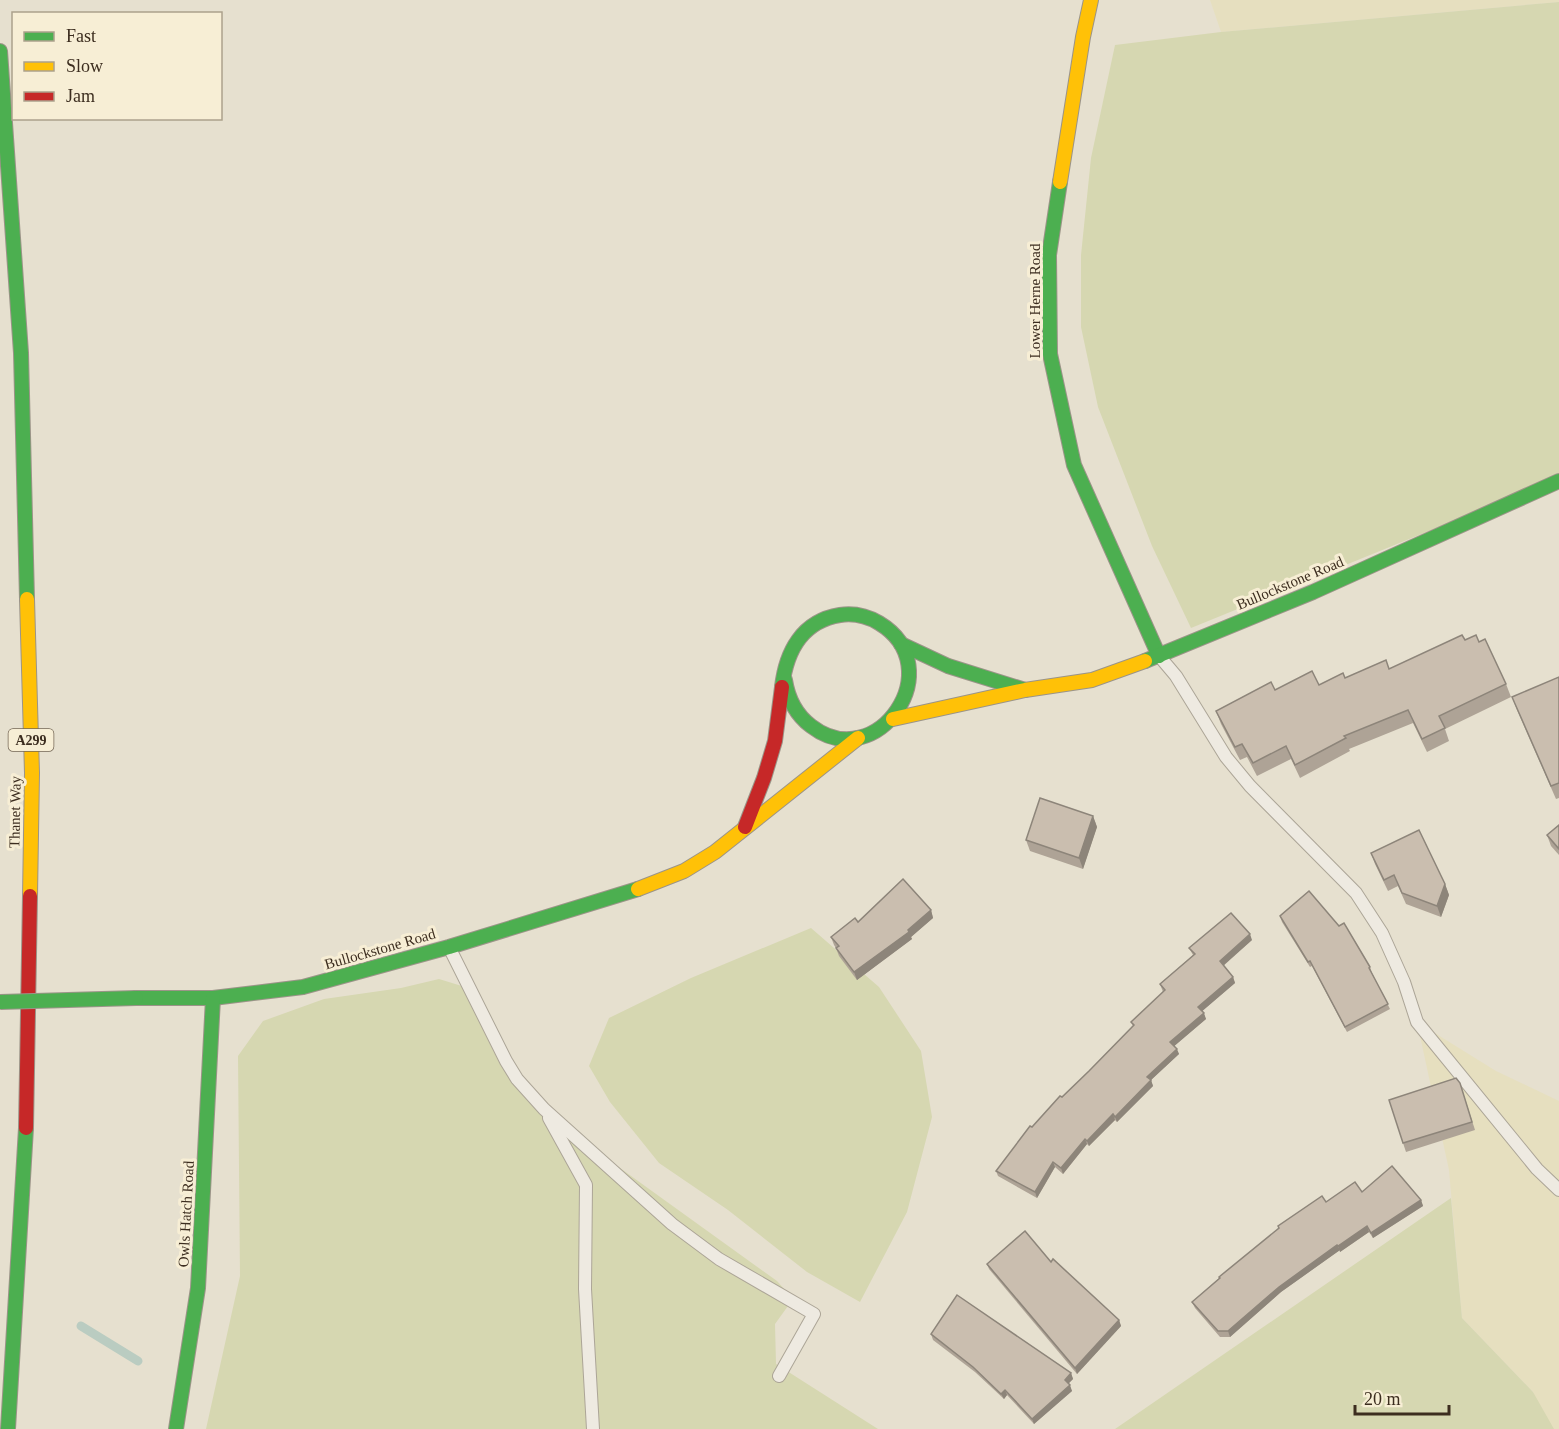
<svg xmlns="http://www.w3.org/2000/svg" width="1559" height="1429" font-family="Georgia,serif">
<rect width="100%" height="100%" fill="#e6e0cf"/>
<g fill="#e6dfbf">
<path d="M 1210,0 L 1559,0 L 1559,2 L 1221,32 Z"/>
<path d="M 1417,1022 L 1496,1071 L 1559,1101 L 1559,1429 L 1548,1429 L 1533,1392 L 1462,1318 L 1449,1170 Z"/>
</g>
<g fill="#d6d7b1">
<path d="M 1559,2 L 1559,478 L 1191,628 L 1152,546 L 1098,407 L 1081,327 L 1081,255 L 1091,158 L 1115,45 L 1221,32 Z"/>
<path d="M 811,928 L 879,987 L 921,1051 L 932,1117 L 907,1212 L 860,1302 L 807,1272 L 728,1210 L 659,1163 L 610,1102 L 589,1066 L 609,1018 L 691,978 Z"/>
<path d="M 439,979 L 465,987 L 483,1009 L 492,1047 L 528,1094 L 613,1163 L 777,1281 L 793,1299 L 775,1324 L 776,1364 L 878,1429 L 206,1429 L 240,1276 L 238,1056 L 263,1021 L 324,999 L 401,988 Z"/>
<path d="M 1451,1198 L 1462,1318 L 1533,1392 L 1554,1429 L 1115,1429 Z"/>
</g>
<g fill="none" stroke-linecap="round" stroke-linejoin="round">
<path stroke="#baccc1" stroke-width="9" d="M 81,1326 L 138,1361"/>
<defs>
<g id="lane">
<path d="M 1160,657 L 1176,676 L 1226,757 L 1250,786 L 1356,893 L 1382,933 L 1404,982 L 1417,1022 L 1537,1169 L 1559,1190"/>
<path d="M 450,949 L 506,1061 L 517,1079 L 544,1109 L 672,1224 L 719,1259 L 814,1314 L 779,1376"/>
<path d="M 549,1118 L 586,1185 L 585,1289 L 593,1429"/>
</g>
<g id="fast">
<path d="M 0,51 L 21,353 L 27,599"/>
<path d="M 1060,182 L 1049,255 L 1050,354 L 1074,465 L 1159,656"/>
<path d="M 901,644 L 948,666 L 1025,690"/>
<path d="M 1145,661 L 1313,592 L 1559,481"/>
<path d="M 782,687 C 786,652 802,621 840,615 C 853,613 867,616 879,623 C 952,667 877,777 811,726 C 795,714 788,699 785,680"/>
<path d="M 136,998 L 213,998 L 303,987 L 449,947 L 638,889"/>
<path d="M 8,1429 L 26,1128"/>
<path d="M 176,1429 L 198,1288 L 213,998"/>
</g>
<g id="slow">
<path d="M 1060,182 L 1083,37 L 1091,0"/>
<path d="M 27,599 L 32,773 L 30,896"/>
<path d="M 893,719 L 1025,690 L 1092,680 L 1145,661"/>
<path d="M 638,889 L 684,871 L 715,852 L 858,738"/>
</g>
<g id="jam">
<path d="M 745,827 L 764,778 L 775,741 L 782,687"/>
<path d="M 26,1128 L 30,896"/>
</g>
</defs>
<use href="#lane" stroke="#aca597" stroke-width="14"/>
<use href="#fast" stroke="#9b9488" stroke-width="16"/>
<use href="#slow" stroke="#9b9488" stroke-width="16"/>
<use href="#jam" stroke="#9b9488" stroke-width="16"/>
<use href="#lane" stroke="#eeeae1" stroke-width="12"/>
<use href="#fast" stroke="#4caf50" stroke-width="14"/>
<use href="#slow" stroke="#ffc107" stroke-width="14"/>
<use href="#jam" stroke="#c62828" stroke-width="14"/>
<defs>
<path id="fast-bridge" d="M 0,1002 L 136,998"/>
</defs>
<use href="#fast-bridge" stroke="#9b9488" stroke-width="16" stroke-linecap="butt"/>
<use href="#fast-bridge" stroke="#4caf50" stroke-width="14"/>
</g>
<g fill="#aea396">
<path d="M 1465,640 L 1479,642 L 1506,684 L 1511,697 L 1445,729 L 1449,741 L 1427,752 L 1413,723 L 1349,749 L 1350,751 L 1300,778 L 1291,759 L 1257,776 L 1247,757 L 1240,760 L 1221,724 L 1216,711 L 1275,690 L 1319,685 L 1345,678 L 1389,669 Z"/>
<path d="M 1559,677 L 1559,798 L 1556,799 L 1517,710 L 1512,697 Z"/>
<path d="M 1093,816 L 1097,827 L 1083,869 L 1030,851 L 1026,840 Z"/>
<path d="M 1559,825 L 1559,855 L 1551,846 L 1547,835 Z"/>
<path d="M 1371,853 L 1445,884 L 1449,895 L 1441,917 L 1406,904 L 1398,886 L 1388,891 L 1375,864 Z"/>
<path d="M 931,910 L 933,918 L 911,937 L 912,939 L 857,980 L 839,956 L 836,948 L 834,945 L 831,937 L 858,922 Z"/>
<path d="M 1280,916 L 1370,967 L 1372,973 L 1390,1009 L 1347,1032 L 1312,966 L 1310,967 L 1282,922 Z"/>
<path d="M 1252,940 L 1223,965 L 1233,977 L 1235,983 L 1202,1011 L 1206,1019 L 1174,1046 L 1179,1054 L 1151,1080 L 1153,1086 L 1117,1122 L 1115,1120 L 1089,1146 L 1087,1144 L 1063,1174 L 1055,1167 L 1037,1198 L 998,1176 L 996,1171 L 1032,1127 L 1089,1071 L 1133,1026 L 1131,1022 L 1163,992 L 1160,984 L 1193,955 L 1189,948 Z"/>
<path d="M 1460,1083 L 1475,1130 L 1406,1152 L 1403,1143 Z"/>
<path d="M 1362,1192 L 1421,1200 L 1423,1206 L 1373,1238 L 1369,1232 L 1340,1252 L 1340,1250 L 1281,1292 L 1230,1337 L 1220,1337 L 1195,1308 L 1192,1302 L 1219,1278 L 1219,1277 L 1279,1229 L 1278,1226 L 1326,1202 Z"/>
<path d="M 1051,1262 L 1119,1320 L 1121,1326 L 1077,1374 L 989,1269 L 987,1264 Z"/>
<path d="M 931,1334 L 1071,1373 L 1073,1379 L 1068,1384 L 1072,1391 L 1034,1424 L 1007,1395 L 1004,1399 L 975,1372 L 933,1340 Z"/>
</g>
<g fill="#8d857a">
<path d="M 1093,816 L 1097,827 L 1083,869 L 1079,858 Z"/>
<path d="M 1445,884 L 1449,895 L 1441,917 L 1437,906 Z"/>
<path d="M 931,910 L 933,918 L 911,937 L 912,939 L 857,980 L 854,972 Z"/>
<path d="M 1250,934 L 1252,940 L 1222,967 L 1220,961 Z"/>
<path d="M 1233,977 L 1235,983 L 1200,1013 L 1198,1007 Z"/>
<path d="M 1204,1013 L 1206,1019 L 1172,1048 L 1170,1042 Z"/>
<path d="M 1177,1049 L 1179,1054 L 1151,1080 L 1153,1086 L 1117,1122 L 1115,1117 L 1147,1077 Z"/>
<path d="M 1113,1114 L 1115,1120 L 1089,1146 L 1087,1141 Z"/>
<path d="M 1085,1139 L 1087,1144 L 1063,1174 L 1061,1168 Z"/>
<path d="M 1053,1162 L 1055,1167 L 1037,1198 L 1035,1192 Z"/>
<path d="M 1421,1200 L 1423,1206 L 1373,1238 L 1371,1233 Z"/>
<path d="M 1367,1226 L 1369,1232 L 1340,1252 L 1338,1246 Z"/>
<path d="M 1337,1245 L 1340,1250 L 1281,1292 L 1230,1337 L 1228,1331 L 1279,1287 Z"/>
<path d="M 1119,1320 L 1121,1326 L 1077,1374 L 1075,1368 Z"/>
<path d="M 1071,1373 L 1073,1379 L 1067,1385 L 1065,1380 Z"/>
<path d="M 1070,1385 L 1072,1391 L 1034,1424 L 1032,1419 Z"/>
<path d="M 1005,1390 L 1007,1395 L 1004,1399 L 1001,1394 Z"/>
</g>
<g fill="#cabeaf" stroke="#8d857a" stroke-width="1.5">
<path d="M 1462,635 L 1465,640 L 1476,635 L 1479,642 L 1485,639 L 1506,684 L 1439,716 L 1445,728 L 1422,739 L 1408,710 L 1344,736 L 1346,738 L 1295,765 L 1286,746 L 1253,763 L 1242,744 L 1235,747 L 1216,711 L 1271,682 L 1275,690 L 1312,671 L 1319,685 L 1343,673 L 1345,678 L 1386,660 L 1389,669 Z"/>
<path d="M 1559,677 L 1559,783 L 1551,786 L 1512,697 Z"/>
<path d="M 1040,798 L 1093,816 L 1079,858 L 1026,840 Z"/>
<path d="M 1559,825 L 1559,849 L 1547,835 Z"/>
<path d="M 1419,830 L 1445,884 L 1437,906 L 1402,893 L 1394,875 L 1384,880 L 1371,853 Z"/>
<path d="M 903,879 L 931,910 L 908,930 L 909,932 L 854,972 L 836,948 L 839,946 L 831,937 L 855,918 L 858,922 Z"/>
<path d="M 1309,891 L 1339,926 L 1344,923 L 1370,967 L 1369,968 L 1388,1004 L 1345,1027 L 1310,961 L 1308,962 L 1280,916 Z"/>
<path d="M 1231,913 L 1250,934 L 1220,961 L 1233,977 L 1198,1007 L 1204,1013 L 1170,1042 L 1177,1049 L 1147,1077 L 1151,1080 L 1115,1117 L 1113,1114 L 1087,1141 L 1085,1139 L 1061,1168 L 1053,1162 L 1035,1192 L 996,1171 L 1030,1126 L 1032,1127 L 1060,1096 L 1062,1097 L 1089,1071 L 1134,1025 L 1131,1022 L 1165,990 L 1160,984 L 1195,954 L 1189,948 Z"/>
<path d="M 1456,1078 L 1460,1083 L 1472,1122 L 1403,1143 L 1389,1100 Z"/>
<path d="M 1392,1166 L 1421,1200 L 1371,1233 L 1367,1226 L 1338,1246 L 1337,1245 L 1279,1287 L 1228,1331 L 1218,1331 L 1192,1302 L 1220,1278 L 1219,1277 L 1279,1228 L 1278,1226 L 1322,1196 L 1326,1202 L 1355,1182 L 1362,1192 Z"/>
<path d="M 1025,1231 L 1051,1262 L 1053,1259 L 1119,1320 L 1075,1368 L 987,1264 Z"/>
<path d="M 957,1295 L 1071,1373 L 1065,1380 L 1070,1385 L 1032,1419 L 1005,1390 L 1001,1394 L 973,1367 L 931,1334 Z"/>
</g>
<g text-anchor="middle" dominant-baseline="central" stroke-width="6" stroke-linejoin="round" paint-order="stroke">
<rect fill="#f7eed5" stroke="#746756" stroke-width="1.5" x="8.5" y="729" width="45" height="22" rx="4.5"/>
<g font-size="14" font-weight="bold" fill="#3c2d1f">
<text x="31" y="740">A299</text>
</g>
<g font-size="15" fill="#3c2d1f" stroke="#f7eed5">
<text transform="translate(1035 301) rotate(-90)">Lower Herne Road</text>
<text transform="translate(1290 583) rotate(-23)">Bullockstone Road</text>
<text transform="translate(15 812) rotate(-89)">Thanet Way</text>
<text transform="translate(380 949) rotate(-16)">Bullockstone Road</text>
<text transform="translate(186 1214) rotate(-87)">Owls Hatch Road</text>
</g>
</g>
<rect x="12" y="12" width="210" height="108" fill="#f7eed5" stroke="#aca18c" stroke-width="1.5"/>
<rect x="24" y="32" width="30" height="9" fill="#4caf50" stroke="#aca18c" stroke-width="1.5"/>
<text x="66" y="42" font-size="18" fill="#3c2d1f">Fast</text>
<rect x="24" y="62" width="30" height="9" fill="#ffc107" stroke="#aca18c" stroke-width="1.5"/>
<text x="66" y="72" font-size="18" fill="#3c2d1f">Slow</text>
<rect x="24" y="92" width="30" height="9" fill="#c62828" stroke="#aca18c" stroke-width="1.5"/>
<text x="66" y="102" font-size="18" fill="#3c2d1f">Jam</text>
<path d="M1355 1405v9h94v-9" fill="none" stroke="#3c2d1f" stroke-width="3"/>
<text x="1364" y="1405" font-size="18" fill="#3c2d1f" stroke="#f7eed5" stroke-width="4.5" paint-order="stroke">20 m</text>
</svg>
